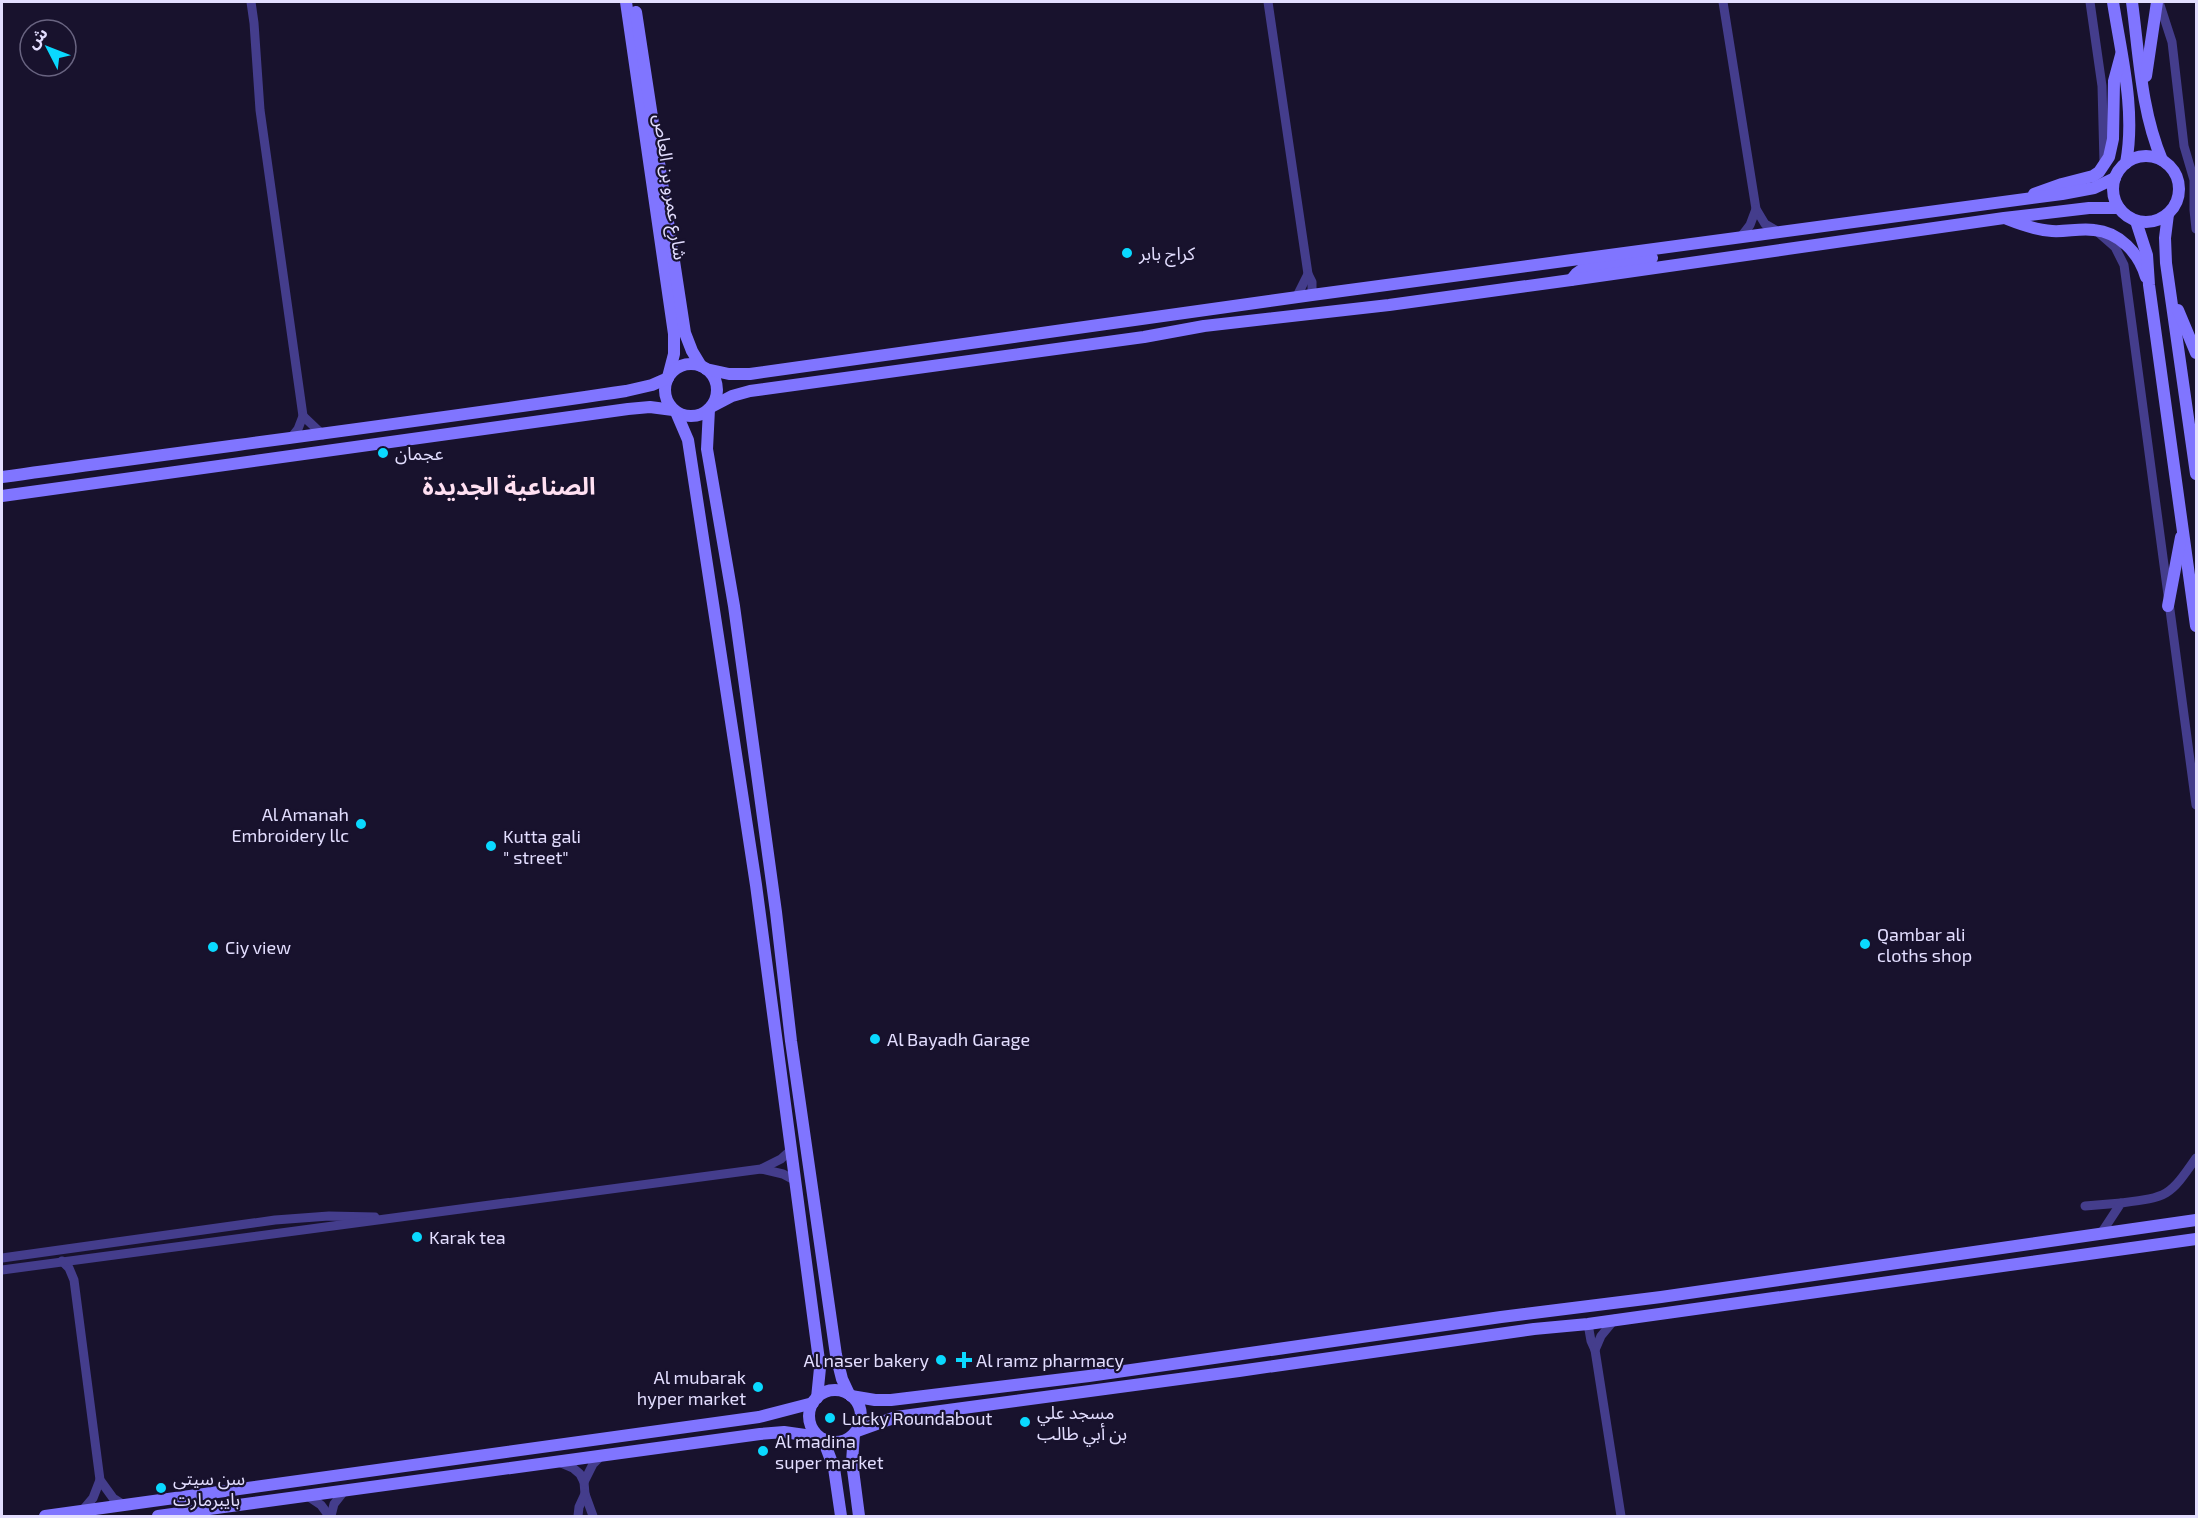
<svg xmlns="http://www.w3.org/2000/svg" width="2198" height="1518" font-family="'Exo 2','Noto Sans Arabic',sans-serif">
<rect width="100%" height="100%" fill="#18122d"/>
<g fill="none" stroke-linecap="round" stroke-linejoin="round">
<g stroke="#443d8c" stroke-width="9">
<path d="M 251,2 L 254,23 L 260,110 L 303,416 L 298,429 L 290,439"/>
<path d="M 1268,2 L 1308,274 L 1312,282 L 1312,295"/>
<path d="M 1723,2 L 1756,209 L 1765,224 L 1779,232"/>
<path d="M 2090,2 L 2102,86 L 2104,163"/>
<path d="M 2159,2 L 2172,42 L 2184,146 L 2194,180 L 2194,210 L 2196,229"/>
<path d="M 2099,233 L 2115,247 L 2124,265 L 2196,805"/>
<path d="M 1740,238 L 1750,225 L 1756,209"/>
<path d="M 1296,298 L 1308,274"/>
<path d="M 303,416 L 323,435"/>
<path d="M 761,1169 L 783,1174 L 796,1181"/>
<path d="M 2085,1206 L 2121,1203"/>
<path d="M 2102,1232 L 2121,1203 C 2168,1197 2169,1197 2196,1158"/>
<path d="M 2,1258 L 275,1220 L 329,1216 L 375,1217"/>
<path d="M 62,1261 L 69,1268 L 74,1280 L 100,1480 L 113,1498 L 124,1505"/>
<path d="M 2,1270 L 761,1169 L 781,1159 L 792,1149"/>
<path d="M 1588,1324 L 1591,1341 L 1595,1350 L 1621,1516"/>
<path d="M 1595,1350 L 1601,1336 L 1615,1319"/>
<path d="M 559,1462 L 573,1468 L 580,1474 L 584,1482 L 585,1494 L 593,1516"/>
<path d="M 584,1482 L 593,1464 L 602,1455"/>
<path d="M 306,1495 L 321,1505 L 329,1516"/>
<path d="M 82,1511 L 93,1498 L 100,1480"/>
<path d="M 331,1516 L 334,1504 L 345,1490"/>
<path d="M 578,1516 L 579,1507 L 585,1494"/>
</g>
<g stroke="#8075ff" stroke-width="12">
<path d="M 626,2 L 674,334 L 674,354 L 668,377"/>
<path d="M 2113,2 C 2121,54 2136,110 2126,163"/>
<path d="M 2132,2 C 2139,54 2141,111 2162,160"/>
<path d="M 636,12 L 685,333 L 692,351 L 701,366"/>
<path d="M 2146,76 L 2157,2"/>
<circle cx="2146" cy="189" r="33"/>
<path d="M 2034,194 L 2062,184 L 2093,176 L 2099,172 L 2109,157 L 2113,139 L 2114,81 L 2121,55"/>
<path d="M 2168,214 L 2165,238 L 2166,263 L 2196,474"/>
<path d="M 2007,219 C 2022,225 2037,230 2052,231 C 2066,232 2080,228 2094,230 C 2119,232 2139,253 2146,277"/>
<path d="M 2136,221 L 2147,255 L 2149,285 L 2196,626"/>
<path d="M 1571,280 L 1576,274 L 1583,269 L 1652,258"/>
<path d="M 2178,310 L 2196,353"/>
<circle cx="691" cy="390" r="26"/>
<path d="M 706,369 L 729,374 L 750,374 L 1312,295 L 2062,194 L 2094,188 L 2115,178"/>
<path d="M 711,407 L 732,396 L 750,391 L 1144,337 L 1204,326 L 1389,305 L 1571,280 L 2004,218 L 2089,208 L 2119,208"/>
<path d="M 709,409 L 707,449 L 734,606 L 776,912 L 791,1041 L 836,1355 L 842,1379 L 849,1394"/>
<path d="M 676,412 L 688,440 L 756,885 C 776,1046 800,1207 820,1368 L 817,1398"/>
<path d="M 2,477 C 210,448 418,422 626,391 L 652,385 L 668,378"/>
<path d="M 2,496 L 628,409 L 650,407 L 673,410"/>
<path d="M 2168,606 L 2181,537"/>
<circle cx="835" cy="1416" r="26"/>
<path d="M 851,1396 L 875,1400 L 891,1400 L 1089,1376 L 1501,1317 L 1661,1297 L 2196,1220"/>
<path d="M 857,1431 L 896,1417 L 1239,1371 L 1534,1329 L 1588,1324 L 2196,1239"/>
<path d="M 854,1434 L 852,1462 L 859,1516"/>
<path d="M 823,1439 L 834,1468 L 841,1516"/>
<path d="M 45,1516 L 759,1417 L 813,1403"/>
<path d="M 158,1516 L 760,1434 L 784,1432 L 819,1437"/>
</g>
</g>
<g fill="#0ad9ff" stroke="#18122d" stroke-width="2">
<circle cx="1127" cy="253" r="6"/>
<circle cx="383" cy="453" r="6"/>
<circle cx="361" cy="824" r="6"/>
<circle cx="491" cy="846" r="6"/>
<circle cx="1865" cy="944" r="6"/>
<circle cx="213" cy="947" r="6"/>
<circle cx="875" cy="1039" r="6"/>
<circle cx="417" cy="1237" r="6"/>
<circle cx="941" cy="1360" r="6"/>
<path d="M961 1351h6v6h6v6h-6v6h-6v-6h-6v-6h6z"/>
<circle cx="758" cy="1387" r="6"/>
<circle cx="830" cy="1418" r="6"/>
<circle cx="1025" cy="1422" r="6"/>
<circle cx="763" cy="1451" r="6"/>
<circle cx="161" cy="1488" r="6"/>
</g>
<g text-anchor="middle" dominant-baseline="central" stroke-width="4.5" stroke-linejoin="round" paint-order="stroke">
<g font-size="18" fill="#e3deff" stroke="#18122d">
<text transform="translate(671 187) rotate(82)">شارع عمرو بن العاص</text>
</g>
<g font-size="18" fill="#e3deff" stroke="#18122d" text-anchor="start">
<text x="1139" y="253">كراج بابر</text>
<text x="395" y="453">عجمان</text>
<text x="349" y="814" text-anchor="end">Al Amanah<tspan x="349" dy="21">Embroidery llc</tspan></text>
<text x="503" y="836">Kutta gali<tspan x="503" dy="21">" street"</tspan></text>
<text x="1877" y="934">Qambar ali<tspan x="1877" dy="21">cloths shop</tspan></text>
<text x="225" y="947">Ciy view</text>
<text x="887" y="1039">Al Bayadh Garage</text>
<text x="429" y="1237">Karak tea</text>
<text x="929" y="1360" text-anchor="end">Al naser bakery</text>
<text x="976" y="1360">Al ramz pharmacy</text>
<text x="746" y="1377" text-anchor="end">Al mubarak<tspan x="746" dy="21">hyper market</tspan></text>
<text x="1037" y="1412">مسجد علي<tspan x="1037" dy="21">بن أبي طالب</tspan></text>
<text x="842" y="1418">Lucky Roundabout</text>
<text x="775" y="1441">Al madina<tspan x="775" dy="21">super market</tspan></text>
<text x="173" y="1478">سن سیتی<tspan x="173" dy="21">ہایبرمارت</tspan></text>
</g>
<g font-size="24" font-weight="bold" fill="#ffe0f2" stroke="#18122d">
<text x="509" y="485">الصناعية الجديدة</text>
</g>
</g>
<rect width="2198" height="1518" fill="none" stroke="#e3deff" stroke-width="6"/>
<g transform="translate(48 48) rotate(312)"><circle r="28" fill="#18122d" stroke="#696481" stroke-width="1.5"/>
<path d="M0-4.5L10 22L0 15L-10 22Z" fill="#0ad9ff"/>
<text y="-9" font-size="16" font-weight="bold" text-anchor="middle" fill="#e3deff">ش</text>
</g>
</svg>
